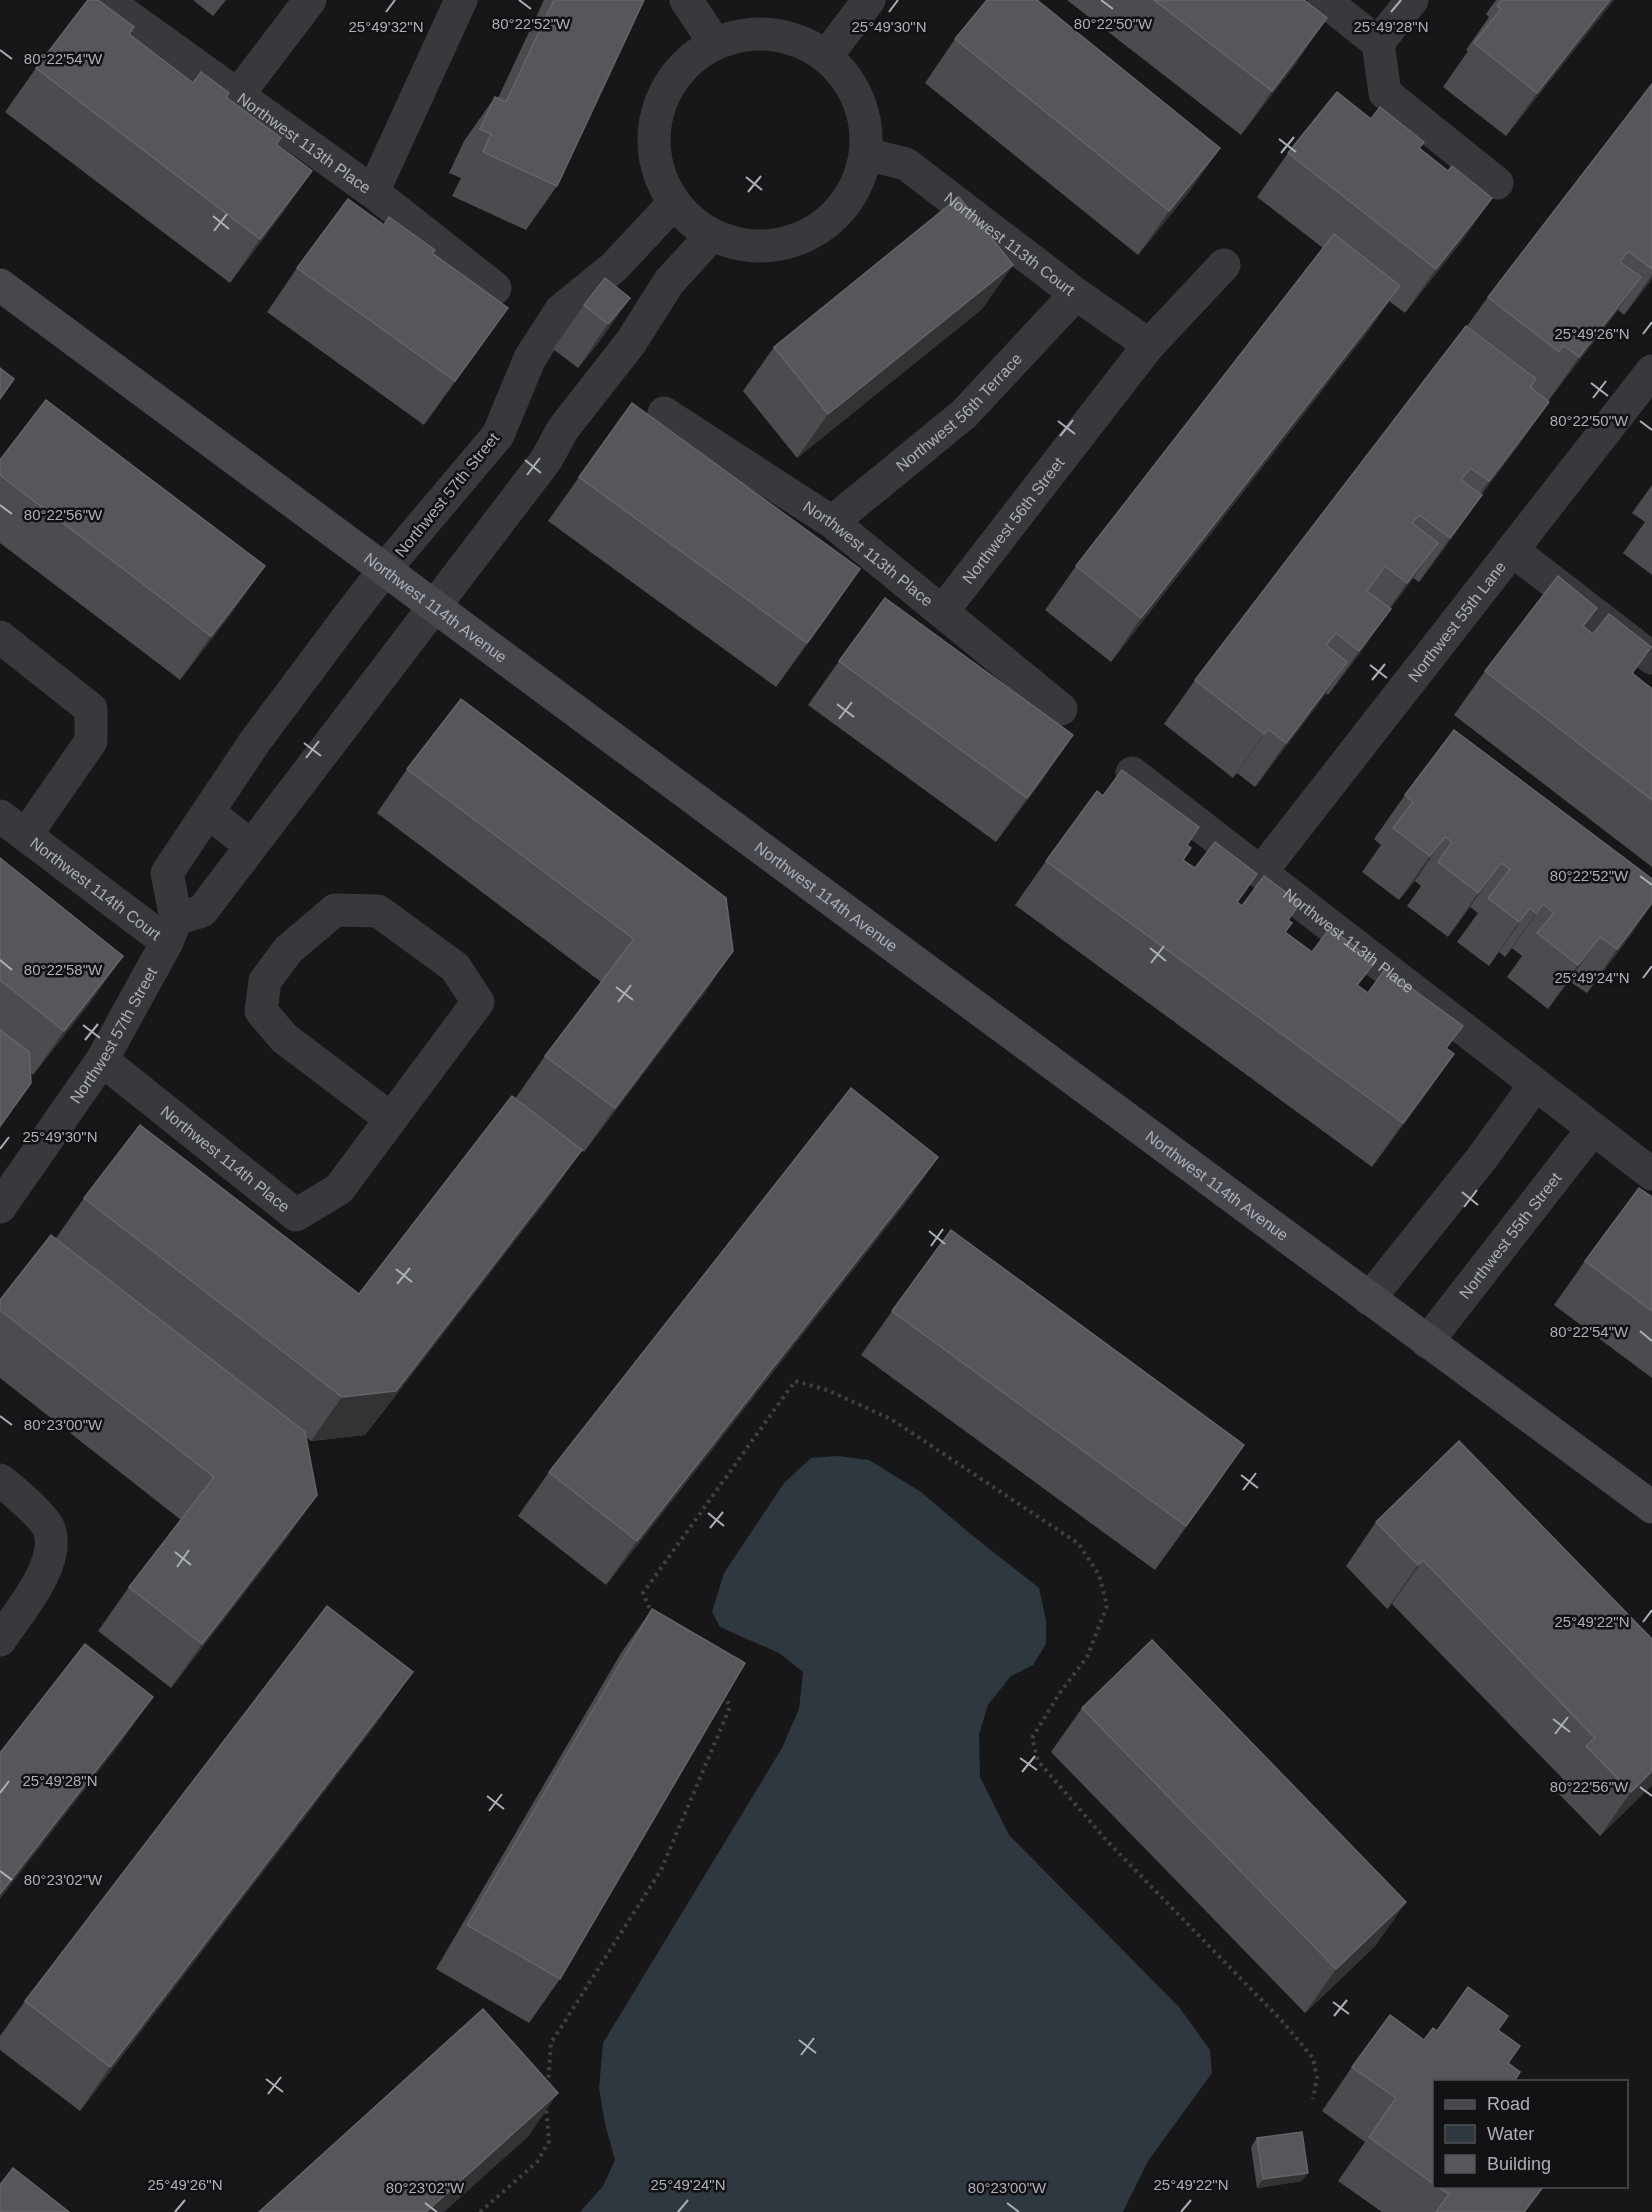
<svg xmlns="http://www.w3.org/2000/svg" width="1652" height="2212" font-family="Helvetica,sans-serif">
<rect width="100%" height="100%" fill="#171719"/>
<path fill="#2f383e" d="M 838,1456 L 869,1460 L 921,1492 L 968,1532 L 1039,1588 L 1046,1620 L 1046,1644 L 1033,1665 L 1011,1676 L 988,1705 L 979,1734 L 980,1777 L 1009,1835 L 1179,2007 L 1210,2050 L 1212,2073 L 1148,2161 L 1123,2212 L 580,2212 L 603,2186 L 615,2160 L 605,2124 L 599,2088 L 603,2043 L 782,1748 L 799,1709 L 803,1672 L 779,1653 L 720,1627 L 712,1612 L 724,1573 L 784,1483 L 811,1458 Z"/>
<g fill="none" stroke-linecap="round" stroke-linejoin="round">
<g stroke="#3e4044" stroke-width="4" stroke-dasharray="3 4.5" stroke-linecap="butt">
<path d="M 652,1615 L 643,1593 L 795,1381 L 827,1390 L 891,1419 L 1079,1544 L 1099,1575 L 1107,1606 L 1087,1657 L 1059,1694 L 1032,1738 L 1038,1761 L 1107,1841 L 1282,2021 L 1313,2058 L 1317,2078 L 1313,2099"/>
<path d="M 548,2085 L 551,2043 L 661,1870 L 730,1707 L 723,1693"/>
<path d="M 480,2212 L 537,2162 L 549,2141 L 546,2107"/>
</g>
<g stroke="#38393d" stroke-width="33">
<path d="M 686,0 L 714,42"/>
<path d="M 1324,0 L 1378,43 L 1385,93 L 1497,183"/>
<path id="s1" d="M 111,4 L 373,192 L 495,288"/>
<circle cx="760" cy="140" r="106"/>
<path d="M 1378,43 L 1412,0"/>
<path d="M 827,55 L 869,0"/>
<path d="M 237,96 L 310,0"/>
<path id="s2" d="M 866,154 L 906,164 L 1076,294 L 1149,345"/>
<path d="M 373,192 L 461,0"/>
<path d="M 673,204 L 614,267 L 561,310 L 530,358 L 498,435 L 385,569 L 348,617 L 256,740 L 167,873 L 176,919 L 202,911 L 546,460 L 563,429 L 631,342 L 669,282 L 711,236"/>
<path id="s3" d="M 664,413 L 832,522 L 1061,709"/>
<path id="s4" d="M 832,522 L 964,414 L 1076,294"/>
<path d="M 1512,550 L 1652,658"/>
<path id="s5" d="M 942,612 L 1149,345 L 1224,265"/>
<path d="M 0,637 L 91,709 L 91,741 L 26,835"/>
<path id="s6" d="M 1132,773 L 1652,1174"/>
<path d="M 208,812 L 251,846"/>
<path id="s7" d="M 0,816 L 167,942"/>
<path id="s8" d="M 1261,872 L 1652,371"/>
<path id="s9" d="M 102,1060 L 296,1215 L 339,1189 L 478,1002 L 455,967 L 378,911 L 335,910 L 288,950 L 265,981 L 261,1011 L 284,1038 L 391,1119"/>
<path id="s10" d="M 0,1207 L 102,1060 L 167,942 L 176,919"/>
<path d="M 1369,1299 L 1482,1158 L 1535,1085"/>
<path id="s11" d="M 1427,1342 L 1592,1130"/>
<path d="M 0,1480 C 10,1488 46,1518 49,1529 C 62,1563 18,1613 0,1640"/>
</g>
<path stroke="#46484d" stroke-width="33" id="s12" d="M 0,285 L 1652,1507"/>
</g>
<g fill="#4b4c50">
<path d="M 193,0 L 226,0 L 213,16 Z"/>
<path d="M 544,0 L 644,0 L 557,186 L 526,230 L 452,196 L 461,178 L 449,173 L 464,141 L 495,97 L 498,98 Z"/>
<path d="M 1067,0 L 1304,0 L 1297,62 L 1241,135 Z"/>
<path d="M 1496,0 L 1614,0 L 1506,136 L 1443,87 L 1468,51 L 1466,50 L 1489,17 L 1486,14 Z"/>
<path d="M 129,35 L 193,83 L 227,97 L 277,144 L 312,171 L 281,215 L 230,283 L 5,112 L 36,68 Z"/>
<path d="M 955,39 L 1220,148 L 1189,192 L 1138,255 L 925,83 Z"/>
<path d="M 1652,84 L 1652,279 L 1624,315 L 1618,310 L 1548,401 L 1533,389 L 1549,402 L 1518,446 L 1481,495 L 1482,495 L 1451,539 L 1419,582 L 1413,578 L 1390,609 L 1360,653 L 1328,695 L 1326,693 L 1255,787 L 1237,773 L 1233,778 L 1164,724 L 1195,680 L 1467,326 L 1488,297 Z"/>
<path d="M 1371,119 L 1420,148 L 1448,171 L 1492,198 L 1461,242 L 1405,313 L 1389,301 L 1369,330 L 1111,662 L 1045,610 L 1076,566 L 1323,248 L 1257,197 L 1288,153 Z"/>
<path d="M 384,224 L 432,253 L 508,308 L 424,425 L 267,312 L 297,268 Z"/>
<path d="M 1013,265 L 982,309 L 797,458 L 743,391 L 774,347 Z"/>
<path d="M 630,298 L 599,342 L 578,368 L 553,349 L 584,305 Z"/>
<path d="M 0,460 L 234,610 L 180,680 L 0,543 Z"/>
<path d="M 579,477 L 830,613 L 776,687 L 548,521 Z"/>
<path d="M 1652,485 L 1652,575 L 1623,553 L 1645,522 L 1632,513 Z"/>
<path d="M 1584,627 L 1633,674 L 1652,689 L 1652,867 L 1454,715 L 1485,671 Z"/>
<path d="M 839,661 L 1043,779 L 996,842 L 808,705 Z"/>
<path d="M 407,769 L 733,951 L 703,995 L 584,1152 L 581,1150 L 551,1194 L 365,1435 L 311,1441 L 306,1437 L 317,1495 L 286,1539 L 171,1688 L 98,1631 L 129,1587 L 181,1520 L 0,1378 L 0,1300 L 56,1238 L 84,1198 L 359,1294 L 515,1099 L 545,1056 L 601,982 L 377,813 Z"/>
<path d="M 1405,795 L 1633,932 L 1587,993 L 1569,981 L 1548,1009 L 1507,977 L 1522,956 L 1512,948 L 1505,957 L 1499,952 L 1489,966 L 1457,942 L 1478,913 L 1470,907 L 1448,937 L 1407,906 L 1421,886 L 1415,881 L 1399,900 L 1362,872 L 1381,845 L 1374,839 Z"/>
<path d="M 1103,796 L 1187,845 L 1183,860 L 1195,868 L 1257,874 L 1237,903 L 1242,906 L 1288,921 L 1285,932 L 1358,986 L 1454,1054 L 1423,1098 L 1372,1167 L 1015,905 L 1046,861 Z"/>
<path d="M 0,858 L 92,1000 L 33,1075 L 31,1073 L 0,1128 Z"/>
<path d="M 938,1157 L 907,1201 L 606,1585 L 518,1516 L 549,1472 Z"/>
<path d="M 1652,1197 L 1652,1378 L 1554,1305 L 1585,1261 Z"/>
<path d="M 892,1311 L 1214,1489 L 1155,1570 L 861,1355 Z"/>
<path d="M 1459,1441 L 1652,1785 L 1600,1836 L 1555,1790 L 1563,1779 L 1392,1604 L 1387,1609 L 1346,1566 L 1376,1522 Z"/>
<path d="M 652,1609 L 560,1979 L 529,2023 L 436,1969 L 621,1653 Z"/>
<path d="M 1082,1708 L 1406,1902 L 1375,1946 L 1305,2013 L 1051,1752 Z"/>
<path d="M 382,1716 L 80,2111 L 0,2050 L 0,2036 L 25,2001 Z"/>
<path d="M 1508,2016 L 1498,2030 L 1434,2082 L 1434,2187 L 1543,2187 L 1525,2212 L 1382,2212 L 1338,2181 L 1365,2142 L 1322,2111 L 1352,2067 L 1424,2040 L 1437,2031 Z"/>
<path d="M 1257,2138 L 1302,2181 L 1257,2188 L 1251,2147 Z"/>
</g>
<g fill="#323335">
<path d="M 1610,0 L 1614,0 L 1506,136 L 1537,93 Z"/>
<path d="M 1327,18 L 1297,62 L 1241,135 L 1272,91 Z"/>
<path d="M 1220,148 L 1189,192 L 1138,255 L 1169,211 Z"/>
<path d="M 312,171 L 281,215 L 230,283 L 260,239 Z"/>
<path d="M 1492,198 L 1461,242 L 1405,313 L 1436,269 Z"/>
<path d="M 1013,265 L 982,309 L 797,458 L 828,414 Z"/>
<path d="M 1652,275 L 1652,279 L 1624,315 Z"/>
<path d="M 1641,277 L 1610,321 L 1548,401 L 1579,357 Z"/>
<path d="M 1400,286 L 1369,330 L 1111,662 L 1141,618 Z"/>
<path d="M 630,298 L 599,342 L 578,368 L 608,324 Z"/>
<path d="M 508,308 L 477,352 L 424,425 L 455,381 Z"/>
<path d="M 1549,402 L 1518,446 L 1458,525 L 1489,481 Z"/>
<path d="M 1482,495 L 1451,539 L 1419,582 L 1450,538 Z"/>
<path d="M 1438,543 L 1407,587 L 1376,627 L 1407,583 Z"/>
<path d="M 265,566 L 234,610 L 180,680 L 211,636 Z"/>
<path d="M 860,569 L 830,613 L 776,687 L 807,643 Z"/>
<path d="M 1391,609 L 1360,653 L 1328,695 L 1359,651 Z"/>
<path d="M 1651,647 L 1621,691 L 1632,673 Z"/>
<path d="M 1347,662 L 1317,706 L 1255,787 L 1286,743 Z"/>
<path d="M 1268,729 L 1237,773 L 1233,778 L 1264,734 Z"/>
<path d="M 1073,735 L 1043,779 L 996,842 L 1027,798 Z"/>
<path d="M 1445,837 L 1415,881 L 1399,900 L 1430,856 Z"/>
<path d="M 1501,863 L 1470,907 L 1448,937 L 1478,893 Z"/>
<path d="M 1652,903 L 1633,932 L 1587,993 L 1617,949 Z"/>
<path d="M 1543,904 L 1512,948 L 1505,957 L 1536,913 Z"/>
<path d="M 1530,908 L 1499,952 L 1489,966 L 1519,922 Z"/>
<path d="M 1600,937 L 1569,981 L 1548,1009 L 1578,965 Z"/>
<path d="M 733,951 L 703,995 L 584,1152 L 615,1108 Z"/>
<path d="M 123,956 L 92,1000 L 33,1075 L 64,1031 Z"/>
<path d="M 1454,1054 L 1423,1098 L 1372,1167 L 1403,1123 Z"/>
<path d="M 31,1083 L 1,1127 L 0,1128 L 0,1126 Z"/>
<path d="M 582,1150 L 551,1194 L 365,1435 L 311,1441 L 342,1397 Z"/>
<path d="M 938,1157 L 907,1201 L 606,1585 L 637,1541 Z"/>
<path d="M 1244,1445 L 1214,1489 L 1155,1570 L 1186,1526 Z"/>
<path d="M 317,1495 L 286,1539 L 171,1688 L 202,1644 Z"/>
<path d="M 1423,1560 L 1392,1604 L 1387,1609 L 1418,1565 Z"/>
<path d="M 413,1672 L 382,1716 L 80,2111 L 110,2067 Z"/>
<path d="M 153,1697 L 122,1741 L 0,1899 L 0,1894 Z"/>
<path d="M 1652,1771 L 1652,1785 L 1600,1836 L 1631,1792 Z"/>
<path d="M 1406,1902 L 1375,1946 L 1305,2013 L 1336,1969 Z"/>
<path d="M 558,2093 L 528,2137 L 444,2212 L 426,2212 Z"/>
<path d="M 1308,2173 L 1302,2181 L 1257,2188 L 1263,2179 Z"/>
</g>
<g fill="#55575b" stroke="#63656a" stroke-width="1.5">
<path d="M 88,0 L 98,0 L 134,27 L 129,34 L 193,83 L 201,72 L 229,93 L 226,97 L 281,138 L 276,144 L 312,171 L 260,239 L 36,68 Z"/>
<path d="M 554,0 L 644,0 L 557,186 L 483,152 L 491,134 L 480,129 L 495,97 L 506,102 Z"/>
<path d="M 987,0 L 1037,0 L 1220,148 L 1169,211 L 955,39 Z"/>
<path d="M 1154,0 L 1304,0 L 1327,18 L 1272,91 Z"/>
<path d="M 1502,0 L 1610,0 L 1537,93 L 1474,43 L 1501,9 L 1497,6 Z"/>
<path d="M 1652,84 L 1652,269 L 1628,251 L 1620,262 L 1641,277 L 1579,357 L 1563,345 L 1559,352 L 1488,297 Z"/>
<path d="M 1337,92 L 1371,119 L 1380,107 L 1424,142 L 1419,148 L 1448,171 L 1452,166 L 1492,198 L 1436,269 L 1288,153 Z"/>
<path d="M 959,197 L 1013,265 L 828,414 L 774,347 Z"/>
<path d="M 348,199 L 384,225 L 389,217 L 435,250 L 432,253 L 508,308 L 455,381 L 297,268 Z"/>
<path d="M 1334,234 L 1400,286 L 1141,618 L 1076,566 Z"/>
<path d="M 605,278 L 630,298 L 608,324 L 584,305 Z"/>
<path d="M 1466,326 L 1536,379 L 1530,387 L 1549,402 L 1489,481 L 1470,468 L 1461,480 L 1482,495 L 1450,538 L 1419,515 L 1412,523 L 1438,543 L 1407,583 L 1385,566 L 1367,591 L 1391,609 L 1359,651 L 1336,633 L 1326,645 L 1347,662 L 1286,743 L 1268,729 L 1264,734 L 1195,680 Z"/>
<path d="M 0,368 L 14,379 L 0,399 Z"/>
<path d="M 46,400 L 265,566 L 211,636 L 0,475 L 0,460 Z"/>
<path d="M 632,403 L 860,569 L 807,643 L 579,477 Z"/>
<path d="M 1558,576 L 1597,608 L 1583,626 L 1593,634 L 1609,614 L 1651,647 L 1632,673 L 1652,689 L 1652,800 L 1485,671 Z"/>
<path d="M 885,598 L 1073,735 L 1027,798 L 839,661 Z"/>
<path d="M 461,699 L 726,898 L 733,951 L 615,1108 L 545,1056 L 634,939 L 407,769 Z"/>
<path d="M 1454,730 L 1652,879 L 1652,903 L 1617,949 L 1600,937 L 1578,965 L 1537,933 L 1554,913 L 1543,904 L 1536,913 L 1530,908 L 1519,922 L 1488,898 L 1510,869 L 1501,863 L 1478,893 L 1438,862 L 1452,842 L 1445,837 L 1430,856 L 1393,828 L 1413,802 L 1405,795 Z"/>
<path d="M 1122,770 L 1199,827 L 1187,845 L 1191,848 L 1183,860 L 1195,868 L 1215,842 L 1257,874 L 1237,902 L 1242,906 L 1264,876 L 1300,903 L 1288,920 L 1292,923 L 1285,932 L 1312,952 L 1330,928 L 1375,962 L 1357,985 L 1368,993 L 1385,969 L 1463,1026 L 1446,1048 L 1454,1054 L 1403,1123 L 1046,861 L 1097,791 L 1103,796 Z"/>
<path d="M 0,858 L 123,956 L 64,1031 L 0,980 Z"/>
<path d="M 0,1030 L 29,1052 L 31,1083 L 0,1126 Z"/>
<path d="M 851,1088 L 938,1157 L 637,1541 L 549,1472 Z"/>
<path d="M 512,1096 L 582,1150 L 396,1391 L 342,1397 L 84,1198 L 140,1125 L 359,1294 Z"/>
<path d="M 1639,1188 L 1652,1197 L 1652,1311 L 1585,1261 Z"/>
<path d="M 951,1230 L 1244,1445 L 1186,1526 L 892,1311 Z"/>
<path d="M 51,1235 L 305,1432 L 317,1495 L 202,1644 L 129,1587 L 214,1477 L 0,1310 L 0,1300 Z"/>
<path d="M 1459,1441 L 1652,1639 L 1652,1771 L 1631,1792 L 1586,1746 L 1595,1738 L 1423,1560 L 1418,1565 L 1376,1522 Z"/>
<path d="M 327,1606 L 413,1672 L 110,2067 L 25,2001 Z"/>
<path d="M 652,1609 L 745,1663 L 560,1979 L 467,1925 Z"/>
<path d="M 1152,1640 L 1406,1902 L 1336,1969 L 1082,1708 Z"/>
<path d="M 85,1644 L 153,1697 L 0,1894 L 0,1753 Z"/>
<path d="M 1468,1987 L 1508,2016 L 1498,2030 L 1520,2046 L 1508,2063 L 1520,2072 L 1514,2082 L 1434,2082 L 1434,2184 L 1369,2137 L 1396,2098 L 1352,2067 L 1390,2015 L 1424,2040 L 1433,2028 L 1437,2031 Z"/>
<path d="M 483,2009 L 558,2093 L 426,2212 L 259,2212 Z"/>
<path d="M 1302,2132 L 1308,2173 L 1263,2179 L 1257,2138 Z"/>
<path d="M 13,2168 L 69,2212 L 0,2212 L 0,2185 Z"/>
<path d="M 1438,2187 L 1543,2187 L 1524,2212 L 1436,2212 L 1449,2194 Z"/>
</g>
<path fill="none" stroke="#aaafb8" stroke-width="2" d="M 519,0 L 531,9M 1101,0 L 1113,9M 386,12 L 395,0M 889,12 L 898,0M 1391,12 L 1401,0M 0,50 L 12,59M 1279,139 L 1296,152M 1281,153 L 1294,137M 746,177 L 762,190M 748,192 L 761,176M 213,216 L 229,229M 214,231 L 227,214M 1643,334 L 1652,322M 1591,383 L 1608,396M 1593,398 L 1606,381M 1058,421 L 1075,434M 1640,421 L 1652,430M 1060,436 L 1073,420M 525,460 L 541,473M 527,475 L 540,458M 0,505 L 12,514M 1370,665 L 1387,678M 1372,680 L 1385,664M 837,704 L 854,717M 839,719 L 852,702M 304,743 L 321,756M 306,758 L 319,741M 1640,876 L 1652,885M 1150,948 L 1166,961M 0,960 L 12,970M 1151,963 L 1164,946M 1643,978 L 1652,966M 616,987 L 633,1000M 618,1002 L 631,985M 83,1025 L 100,1038M 85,1040 L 98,1024M 0,1149 L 9,1137M 1462,1192 L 1478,1205M 1464,1207 L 1477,1190M 929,1231 L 945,1244M 931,1246 L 943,1229M 396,1269 L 412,1282M 397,1284 L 410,1268M 1640,1331 L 1652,1341M 0,1416 L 12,1425M 1241,1475 L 1258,1488M 1243,1490 L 1256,1473M 708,1513 L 724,1526M 710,1528 L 723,1512M 175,1552 L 191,1565M 177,1567 L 189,1550M 1643,1622 L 1652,1610M 1553,1719 L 1570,1732M 1555,1734 L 1568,1717M 1020,1758 L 1037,1770M 1022,1772 L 1035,1756M 1640,1787 L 1652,1796M 0,1793 L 9,1781M 487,1796 L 504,1809M 489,1811 L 502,1794M 0,1871 L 12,1880M 1333,2002 L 1349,2014M 1334,2016 L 1347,2000M 799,2040 L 816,2053M 801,2055 L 814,2038M 266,2079 L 283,2092M 268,2094 L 281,2077M 425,2203 L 437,2212M 1007,2203 L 1019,2212M 175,2212 L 185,2200M 678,2212 L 688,2200M 1181,2212 L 1191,2200"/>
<g text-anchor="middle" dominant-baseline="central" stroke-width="5" stroke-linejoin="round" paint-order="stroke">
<g font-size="16" fill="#aaafb8" stroke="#121214">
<text stroke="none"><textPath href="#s1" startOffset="238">Northwest 113th Place</textPath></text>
<text stroke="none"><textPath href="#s2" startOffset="172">Northwest 113th Court</textPath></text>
<text stroke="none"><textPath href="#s4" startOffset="168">Northwest 56th Terrace</textPath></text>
<text transform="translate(447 495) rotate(-51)">Northwest 57th Street</text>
<text stroke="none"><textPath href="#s5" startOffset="116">Northwest 56th Street</textPath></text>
<text stroke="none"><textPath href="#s3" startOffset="248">Northwest 113th Place</textPath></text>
<text stroke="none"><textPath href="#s12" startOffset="542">Northwest 114th Avenue</textPath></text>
<text stroke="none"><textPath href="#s8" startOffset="318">Northwest 55th Lane</textPath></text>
<text stroke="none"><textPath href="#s7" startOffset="120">Northwest 114th Court</textPath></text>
<text stroke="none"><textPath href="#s12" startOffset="1028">Northwest 114th Avenue</textPath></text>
<text stroke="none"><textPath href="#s6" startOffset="274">Northwest 113th Place</textPath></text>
<text stroke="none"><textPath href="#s10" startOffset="206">Northwest 57th Street</textPath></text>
<text stroke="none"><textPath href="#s9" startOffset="158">Northwest 114th Place</textPath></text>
<text stroke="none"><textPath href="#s12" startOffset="1514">Northwest 114th Avenue</textPath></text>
<text stroke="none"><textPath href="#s11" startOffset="135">Northwest 55th Street</textPath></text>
</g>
</g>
<g font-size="15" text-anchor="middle" fill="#aaafb8" stroke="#121214" stroke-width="5" stroke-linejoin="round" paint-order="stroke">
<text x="531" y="29">80°22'52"W</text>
<text x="1113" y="29">80°22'50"W</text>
<text x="386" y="32">25°49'32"N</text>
<text x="889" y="32">25°49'30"N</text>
<text x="1391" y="32">25°49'28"N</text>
<text x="63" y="64">80°22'54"W</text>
<text x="1592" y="339">25°49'26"N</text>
<text x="1589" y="426">80°22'50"W</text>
<text x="63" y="520">80°22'56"W</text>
<text x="1589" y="881">80°22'52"W</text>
<text x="63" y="975">80°22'58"W</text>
<text x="1592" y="983">25°49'24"N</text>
<text x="60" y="1142">25°49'30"N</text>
<text x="1589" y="1337">80°22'54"W</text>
<text x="63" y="1430">80°23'00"W</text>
<text x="1592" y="1627">25°49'22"N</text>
<text x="60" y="1786">25°49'28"N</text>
<text x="1589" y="1792">80°22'56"W</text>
<text x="63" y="1885">80°23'02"W</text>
<text x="185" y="2190">25°49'26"N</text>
<text x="688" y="2190">25°49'24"N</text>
<text x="1191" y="2190">25°49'22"N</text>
<text x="425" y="2193">80°23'02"W</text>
<text x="1007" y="2193">80°23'00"W</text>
</g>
<rect x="1433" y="2080" width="195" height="108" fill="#121214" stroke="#4f5156" stroke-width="1.5"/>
<rect x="1445" y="2100" width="30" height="9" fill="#46484d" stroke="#4f5156" stroke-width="1.5"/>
<text x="1487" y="2110" font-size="18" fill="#aaafb8">Road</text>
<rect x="1445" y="2125" width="30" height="18" fill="#2f383e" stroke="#4f5156" stroke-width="1.5"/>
<text x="1487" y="2140" font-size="18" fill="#aaafb8">Water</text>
<rect x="1445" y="2155" width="30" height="18" fill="#55575b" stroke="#4f5156" stroke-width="1.5"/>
<text x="1487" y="2170" font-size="18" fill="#aaafb8">Building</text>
</svg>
